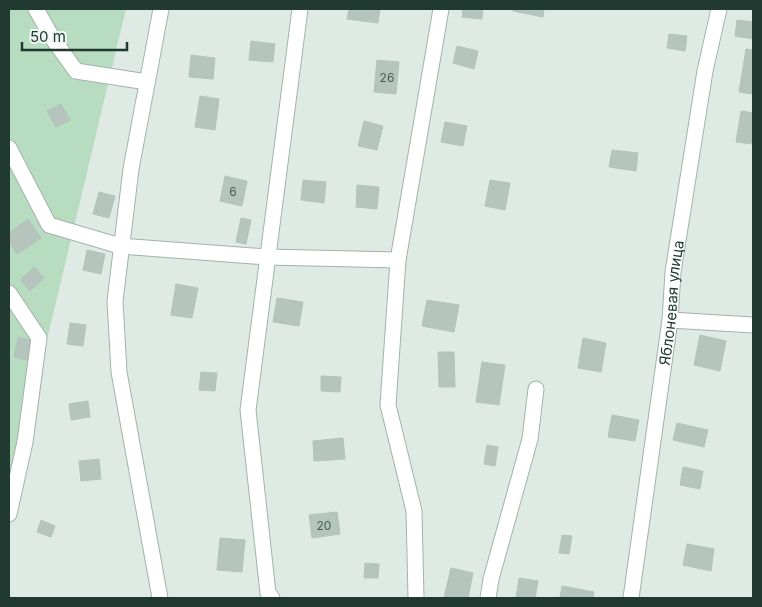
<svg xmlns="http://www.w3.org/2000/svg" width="762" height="607" font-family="Inter,sans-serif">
<rect width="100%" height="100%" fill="#dfeae5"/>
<path fill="#b8dcbf" d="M 9,9 L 126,9 L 9,499 Z"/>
<g fill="#b5c5bd" stroke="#b2c4bb">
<path d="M 349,9 L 380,9 L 378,23 L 347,19 Z"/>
<path d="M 463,9 L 483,9 L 482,19 L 462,17 Z"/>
<path d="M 513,9 L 544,9 L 543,17 L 513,11 Z"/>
<path d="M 737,20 L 753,22 L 753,39 L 735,36 Z"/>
<path d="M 669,34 L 687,36 L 685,51 L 667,48 Z"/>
<path d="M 251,41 L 275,44 L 273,62 L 249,60 Z"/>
<path d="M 457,46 L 478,51 L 474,69 L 453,63 Z"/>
<path d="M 746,49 L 753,50 L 753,94 L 739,92 Z"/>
<path d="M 191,55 L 215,58 L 213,79 L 189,77 Z"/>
<path d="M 377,60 L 399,62 L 396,94 L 374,92 Z"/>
<path d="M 200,96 L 219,99 L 215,130 L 195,127 Z"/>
<path d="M 61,104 L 70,120 L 56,127 L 47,111 Z"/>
<path d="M 741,111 L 753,113 L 753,144 L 736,142 Z"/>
<path d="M 364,121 L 383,126 L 377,150 L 358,146 Z"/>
<path d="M 445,122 L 467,126 L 463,146 L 441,142 Z"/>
<path d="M 612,150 L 638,153 L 636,171 L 609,167 Z"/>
<path d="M 225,176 L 247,181 L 242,206 L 220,201 Z"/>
<path d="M 303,180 L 326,182 L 324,203 L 301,200 Z"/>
<path d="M 490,180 L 510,183 L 505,210 L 485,206 Z"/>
<path d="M 357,185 L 379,187 L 377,209 L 356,207 Z"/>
<path d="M 99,192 L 115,196 L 109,218 L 93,214 Z"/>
<path d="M 241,218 L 251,220 L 246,244 L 236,242 Z"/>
<path d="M 28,219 L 41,238 L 17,254 L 9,242 L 9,233 Z"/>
<path d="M 87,250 L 105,254 L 101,274 L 83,270 Z"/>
<path d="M 34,267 L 44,278 L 30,291 L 20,280 Z"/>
<path d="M 176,284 L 198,288 L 192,318 L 171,315 Z"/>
<path d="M 277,298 L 303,302 L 299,326 L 273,322 Z"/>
<path d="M 427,300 L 459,305 L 454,332 L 422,326 Z"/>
<path d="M 70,323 L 86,325 L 83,346 L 67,344 Z"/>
<path d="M 700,335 L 726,341 L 720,371 L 694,365 Z"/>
<path d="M 18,337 L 31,340 L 27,360 L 14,357 Z"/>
<path d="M 583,338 L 606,343 L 601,372 L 578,368 Z"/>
<path d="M 438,352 L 454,352 L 455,387 L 439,387 Z"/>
<path d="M 482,362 L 505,365 L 499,405 L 476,402 Z"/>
<path d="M 201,372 L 217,373 L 215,391 L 199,390 Z"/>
<path d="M 321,376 L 341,377 L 340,392 L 321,391 Z"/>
<path d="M 88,401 L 90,417 L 71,420 L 69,404 Z"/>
<path d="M 612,415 L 639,420 L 635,441 L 608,437 Z"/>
<path d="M 677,423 L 708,430 L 704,447 L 673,440 Z"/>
<path d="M 343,438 L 345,459 L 314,461 L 313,441 Z"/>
<path d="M 487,445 L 498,447 L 495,466 L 484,464 Z"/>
<path d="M 99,459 L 101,479 L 81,481 L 79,461 Z"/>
<path d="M 683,467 L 703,471 L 700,489 L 680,485 Z"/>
<path d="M 337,512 L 340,534 L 312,538 L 309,515 Z"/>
<path d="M 41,520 L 55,526 L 51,537 L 37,532 Z"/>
<path d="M 562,535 L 572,536 L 569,554 L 559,553 Z"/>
<path d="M 220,538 L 245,540 L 242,572 L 217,570 Z"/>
<path d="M 687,544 L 714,549 L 711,571 L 683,565 Z"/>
<path d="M 365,563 L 379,564 L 378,578 L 364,578 Z"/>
<path d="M 451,568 L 473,573 L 468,598 L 444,598 Z"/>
<path d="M 519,578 L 538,581 L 535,598 L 516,598 Z"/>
<path d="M 562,586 L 594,592 L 593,598 L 560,598 Z"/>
</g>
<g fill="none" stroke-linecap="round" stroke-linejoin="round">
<defs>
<g id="minor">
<path d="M 36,9 L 53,39 L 76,71 L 147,82"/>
<path d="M 9,148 L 49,225 L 120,246 L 267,257 L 398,260"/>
<path d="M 9,293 L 39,338 L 25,442 L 9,514"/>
<path d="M 670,320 L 753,325"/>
<path d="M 160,598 L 119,372 L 115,301 L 131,169 L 161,9"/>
<path d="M 272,598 L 268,593 L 248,410 L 300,9"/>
<path d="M 416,598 L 414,511 L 388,405 L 398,260 L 441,9"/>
<path d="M 488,598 L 491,579 L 530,439 L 536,389"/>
<path id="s1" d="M 631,598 L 670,320 L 673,272 L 705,71 L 719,9"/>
</g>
</defs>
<use href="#minor" stroke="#a2b2ac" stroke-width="17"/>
<use href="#minor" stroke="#fff" stroke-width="15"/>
</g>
<g text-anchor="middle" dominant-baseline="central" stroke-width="4" stroke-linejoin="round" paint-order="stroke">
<g font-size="12" fill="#455d55">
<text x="387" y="77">26</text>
<text x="233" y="191">6</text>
<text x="324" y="525">20</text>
</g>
<g font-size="15" fill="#203a32" stroke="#eff7f3">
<text stroke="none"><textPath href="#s1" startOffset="298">Яблоневая улица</textPath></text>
</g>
</g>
<rect width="762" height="607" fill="none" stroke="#203a32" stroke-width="20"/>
<path d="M22 42v8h105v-8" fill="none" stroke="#203a32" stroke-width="2.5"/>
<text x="30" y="42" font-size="15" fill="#203a32" stroke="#eff7f3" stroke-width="4" paint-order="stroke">50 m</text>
</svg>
